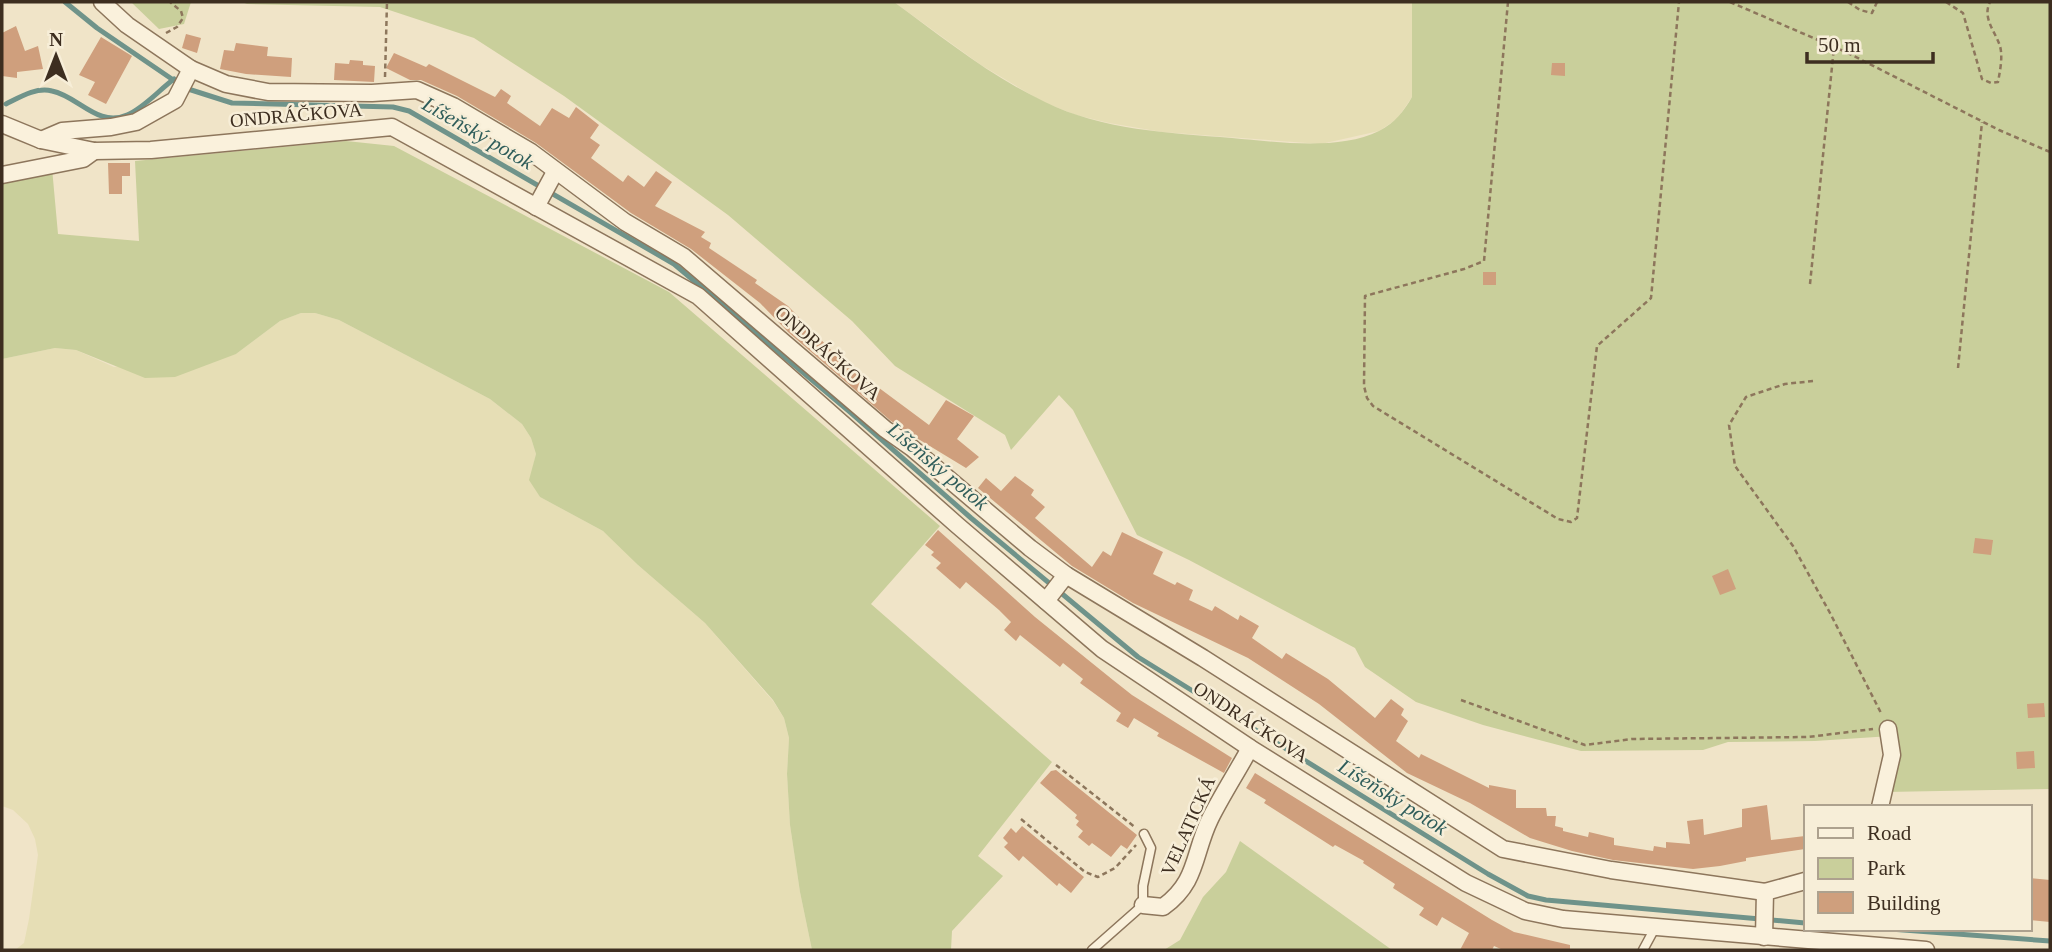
<svg xmlns="http://www.w3.org/2000/svg" width="2052" height="952" font-family="'Times New Roman',serif">
<rect width="100%" height="100%" fill="#f0e4c8"/>
<g fill="#e6deb5">
<path d="M 894,2 L 1412,2 L 1412,97 L 1397,119 L 1379,131 L 1321,144 L 1162,132 L 1109,123 L 1076,115 L 1043,102 L 981,65 Z"/>
<path d="M 301,313 L 315,313 L 339,320 L 490,399 L 522,424 L 531,438 L 536,454 L 530,480 L 540,497 L 603,531 L 623,548 L 638,565 L 705,623 L 773,701 L 784,718 L 789,738 L 787,774 L 790,825 L 800,892 L 812,950 L 15,950 L 24,943 L 29,919 L 38,855 L 35,839 L 28,824 L 13,810 L 2,806 L 2,359 L 55,348 L 76,350 L 114,367 L 236,354 L 280,321 Z"/>
</g>
<g fill="#c9cf9b">
<path d="M 131,2 L 191,2 L 184,24 L 159,29 Z"/>
<path d="M 242,2 L 894,2 C 942,37 990,76 1045,102 C 1102,130 1169,133 1232,138 C 1276,142 1339,151 1379,131 C 1395,123 1404,111 1412,97 L 1412,2 L 2050,2 L 2050,789 L 1886,792 L 1891,736 L 1815,741 L 1728,742 L 1703,750 L 1581,751 L 1483,725 L 1416,702 L 1365,667 L 1355,648 L 1189,560 L 1137,535 L 1073,410 L 1059,395 L 1011,450 L 1005,435 L 895,366 L 852,321 L 728,215 L 564,96 L 474,38 L 380,7 L 247,4 Z"/>
<path d="M 346,141 L 394,146 L 669,292 L 940,526 L 871,604 L 1052,762 L 978,856 L 1003,876 L 952,931 L 951,950 L 812,950 L 800,892 L 790,825 L 787,774 L 789,738 L 784,718 L 773,700 L 705,623 L 638,565 L 603,531 L 540,497 L 529,480 L 536,454 L 531,438 L 522,424 L 490,399 L 339,320 L 315,313 L 301,313 L 280,321 L 236,354 L 175,377 L 145,378 L 76,350 L 55,348 L 2,359 L 2,179 L 52,168 L 58,234 L 139,241 L 135,161 Z"/>
<path d="M 1240,841 L 1392,950 L 1164,950 L 1180,940 L 1203,897 L 1226,872 Z"/>
</g>
<g fill="none" stroke-linecap="round" stroke-linejoin="round">
<g stroke="#6f938a" stroke-width="5">
<path d="M 65,2 L 97,28 L 185,88 L 232,103 L 393,107 L 409,111 L 674,264 L 850,412 L 971,518 L 1138,657 L 1488,874 L 1528,896 L 1546,900 L 1805,923"/>
<path d="M 6,104 C 20,97 36,87 52,91 C 78,96 98,128 127,115 C 144,108 159,90 174,79"/>
<path d="M 1890,929 L 2050,941"/>
</g>
</g>
<g fill="#cf9f7d">
<path d="M 16,26 L 25,51 L 38,46 L 43,69 L 17,72 L 17,78 L 2,76 L 2,33 Z"/>
<path d="M 186,34 L 201,38 L 197,53 L 182,48 Z"/>
<path d="M 101,37 L 132,56 L 106,104 L 88,95 L 95,82 L 79,75 Z"/>
<path d="M 236,43 L 268,47 L 267,56 L 292,58 L 291,77 L 246,74 L 220,69 L 224,50 L 234,51 Z"/>
<path d="M 394,53 L 426,67 L 429,64 L 495,97 L 501,89 L 511,96 L 507,103 L 540,126 L 552,108 L 569,118 L 576,107 L 599,125 L 590,138 L 600,145 L 591,158 L 623,182 L 628,175 L 644,187 L 656,171 L 672,182 L 655,206 L 705,232 L 701,237 L 711,243 L 709,248 L 757,280 L 755,283 L 788,306 L 833,352 L 834,351 L 867,379 L 929,425 L 946,400 L 974,416 L 957,439 L 979,457 L 966,468 L 910,434 L 891,421 L 788,332 L 760,303 L 691,249 L 631,213 L 536,143 L 457,96 L 421,80 L 410,80 L 386,68 Z"/>
<path d="M 350,60 L 363,61 L 363,65 L 375,66 L 374,82 L 334,80 L 335,63 L 349,64 Z"/>
<path d="M 1552,63 L 1565,63 L 1565,76 L 1551,75 Z"/>
<path d="M 108,163 L 130,163 L 130,176 L 122,176 L 122,194 L 109,194 Z"/>
<rect x="1483" y="272" width="13" height="13"/>
<path d="M 1015,476 L 1034,490 L 1031,495 L 1045,507 L 1035,518 L 1092,567 L 1103,551 L 1111,556 L 1122,532 L 1163,552 L 1153,574 L 1175,585 L 1177,582 L 1193,590 L 1189,600 L 1212,611 L 1215,606 L 1238,620 L 1240,615 L 1259,626 L 1252,638 L 1282,659 L 1286,653 L 1328,679 L 1375,718 L 1391,699 L 1404,709 L 1401,715 L 1408,721 L 1396,741 L 1419,758 L 1421,754 L 1489,788 L 1489,785 L 1516,790 L 1516,808 L 1546,808 L 1547,816 L 1556,816 L 1555,826 L 1563,828 L 1563,831 L 1588,837 L 1589,832 L 1614,838 L 1614,845 L 1653,851 L 1654,846 L 1666,848 L 1666,842 L 1690,844 L 1687,821 L 1703,819 L 1704,835 L 1742,827 L 1742,809 L 1767,805 L 1771,840 L 1805,836 L 1805,849 L 1746,858 L 1746,861 L 1720,866 L 1693,869 L 1613,860 L 1572,851 L 1530,838 L 1470,803 L 1407,773 L 1319,704 L 1248,658 L 1133,603 L 1072,566 L 978,488 L 986,478 L 1001,491 Z"/>
<path d="M 938,530 L 1035,617 L 1113,680 L 1132,695 L 1232,758 L 1224,773 L 1157,736 L 1159,733 L 1134,718 L 1128,728 L 1116,721 L 1121,713 L 1080,683 L 1083,679 L 1063,663 L 1060,667 L 1020,635 L 1016,641 L 1004,630 L 1011,622 L 999,610 L 966,582 L 960,589 L 936,568 L 941,563 L 931,555 L 934,552 L 925,545 Z"/>
<path d="M 1975,538 L 1993,540 L 1991,555 L 1973,553 Z"/>
<path d="M 1728,569 L 1736,589 L 1720,595 L 1712,576 Z"/>
<path d="M 2044,703 L 2045,717 L 2028,718 L 2027,704 Z"/>
<path d="M 2034,751 L 2035,768 L 2017,769 L 2016,752 Z"/>
<path d="M 1056,770 L 1137,835 L 1127,849 L 1121,845 L 1111,857 L 1092,843 L 1089,846 L 1078,837 L 1083,831 L 1076,825 L 1079,821 L 1075,818 L 1077,815 L 1040,783 L 1051,771 Z"/>
<path d="M 1255,773 L 1492,920 L 1514,932 L 1570,945 L 1570,950 L 1503,950 L 1494,946 L 1492,950 L 1460,950 L 1469,933 L 1442,917 L 1437,926 L 1419,915 L 1424,908 L 1393,888 L 1395,884 L 1363,863 L 1364,861 L 1335,845 L 1333,847 L 1264,803 L 1266,800 L 1246,788 Z"/>
<path d="M 1022,826 L 1084,877 L 1071,893 L 1059,883 L 1057,886 L 1023,856 L 1019,861 L 1004,847 L 1008,843 L 1003,838 L 1011,828 L 1016,833 Z"/>
<path d="M 2029,878 L 2050,880 L 2050,922 L 2029,920 Z"/>
</g>
<g fill="none" stroke-linecap="round" stroke-linejoin="round">
<defs>
<g id="service">
<path d="M 1092,950 L 1143,905 L 1143,886 L 1151,848 L 1144,834"/>
<path d="M 1643,950 L 1656,926"/>
</g>
<g id="minor">
<path d="M 102,2 L 127,25 L 191,69 L 226,84 L 268,92 L 372,93 L 417,90 L 453,106 L 531,152 L 625,222 L 684,257 L 885,429 L 912,448 L 1030,548 L 1066,575 L 1203,658 L 1503,849 L 1611,870 L 1765,892"/>
<path d="M 2,124 L 41,140 L 94,151 L 151,150 L 392,127 L 698,296 L 957,525 L 1102,649 L 1250,748 L 1466,883 L 1525,911 L 1563,919 L 1926,950"/>
<path d="M 41,140 L 62,131 L 111,127 L 136,122 L 175,100 L 191,69"/>
<path d="M 2,175 L 83,159 L 94,151"/>
<path d="M 536,207 L 555,172"/>
<path d="M 1046,601 L 1066,575"/>
<path d="M 1880,807 L 1892,755 L 1888,729"/>
<path d="M 1143,905 L 1163,907 C 1198,882 1193,854 1210,819 C 1222,795 1237,772 1250,748"/>
<path d="M 1764,937 L 1765,892 L 1805,881"/>
</g>
</defs>
<use href="#service" stroke="#8d765c" stroke-width="11"/>
<use href="#minor" stroke="#8d765c" stroke-width="19"/>
<g stroke="#8d765c" stroke-width="2.5" stroke-dasharray="5 3.5" stroke-linecap="butt">
<path d="M 1508,2 L 1484,261 L 1464,269 L 1365,296 L 1364,386 L 1367,398 L 1373,406 L 1558,519 L 1571,522 L 1577,518 L 1597,346 L 1651,298 L 1679,2"/>
<path d="M 1730,2 L 1846,52 L 1999,130 L 2050,152"/>
<path d="M 1848,2 L 1860,10 L 1872,13 L 1877,2"/>
<path d="M 1946,2 L 1963,13 L 1982,79 L 1991,83 L 1998,82 C 2000,71 2003,57 2000,46 C 1995,31 1982,18 1990,2"/>
<path d="M 166,33 L 177,27 L 183,18 L 181,11 L 170,2"/>
<path d="M 385,77 L 387,2"/>
<path d="M 1810,284 L 1834,47"/>
<path d="M 1958,368 L 1982,122"/>
<path d="M 1813,381 L 1785,384 L 1746,397 L 1729,425 L 1735,466 L 1793,546 L 1830,613 L 1881,713"/>
<path d="M 1461,700 L 1585,745 L 1632,739 L 1808,737 L 1873,729"/>
<path d="M 1056,765 L 1136,828"/>
<path d="M 1021,819 L 1085,872 L 1098,877 L 1115,868 L 1136,845"/>
</g>
<use href="#service" stroke="#faf1dc" stroke-width="8"/>
<use href="#minor" stroke="#faf1dc" stroke-width="16"/>
</g>
<g text-anchor="middle" dominant-baseline="central" stroke-width="5" stroke-linejoin="round" paint-order="stroke">
<g font-size="19" fill="#3d2e20" stroke="#f7eed8">
<text transform="translate(296 115) rotate(-5)">ONDRÁČKOVA</text>
<text transform="translate(828 353) rotate(41)">ONDRÁČKOVA</text>
<text transform="translate(1251 722) rotate(33)">ONDRÁČKOVA</text>
<text transform="translate(1188 826) rotate(-66)">VELATICKÁ</text>
</g>
<g font-size="21" font-style="italic" fill="#2f5d5a" stroke="#f7eed8">
<text transform="translate(478 133) rotate(30)">Líšeňský potok</text>
<text transform="translate(938 466) rotate(40)">Líšeňský potok</text>
<text transform="translate(1393 797) rotate(32)">Líšeňský potok</text>
</g>
</g>
<rect width="2052" height="952" fill="none" stroke="#3d2e20" stroke-width="7"/>
<rect x="1804" y="805" width="228" height="126" fill="#f7eed8" stroke="#ada18e" stroke-width="2"/>
<rect x="1818" y="828" width="35" height="10" fill="#faf1dc" stroke="#ada18e" stroke-width="2"/>
<text x="1867" y="840" font-size="21" fill="#3d2e20">Road</text>
<rect x="1818" y="858" width="35" height="21" fill="#c9cf9b" stroke="#ada18e" stroke-width="2"/>
<text x="1867" y="875" font-size="21" fill="#3d2e20">Park</text>
<rect x="1818" y="892" width="35" height="21" fill="#cf9f7d" stroke="#ada18e" stroke-width="2"/>
<text x="1867" y="910" font-size="21" fill="#3d2e20">Building</text>
<g transform="translate(56 56)" stroke="#f7eed8" stroke-width="5" paint-order="stroke">
<path d="M0-5L12 26L0 18L-12 26Z" fill="#3d2e20"/>
<text y="-10" font-size="19" font-weight="bold" text-anchor="middle" fill="#3d2e20">N</text>
</g>
<path d="M1807 52v10h126v-10" fill="none" stroke="#3d2e20" stroke-width="3.5"/>
<text x="1818" y="52" font-size="21" fill="#3d2e20" stroke="#f7eed8" stroke-width="5" paint-order="stroke">50 m</text>
</svg>
